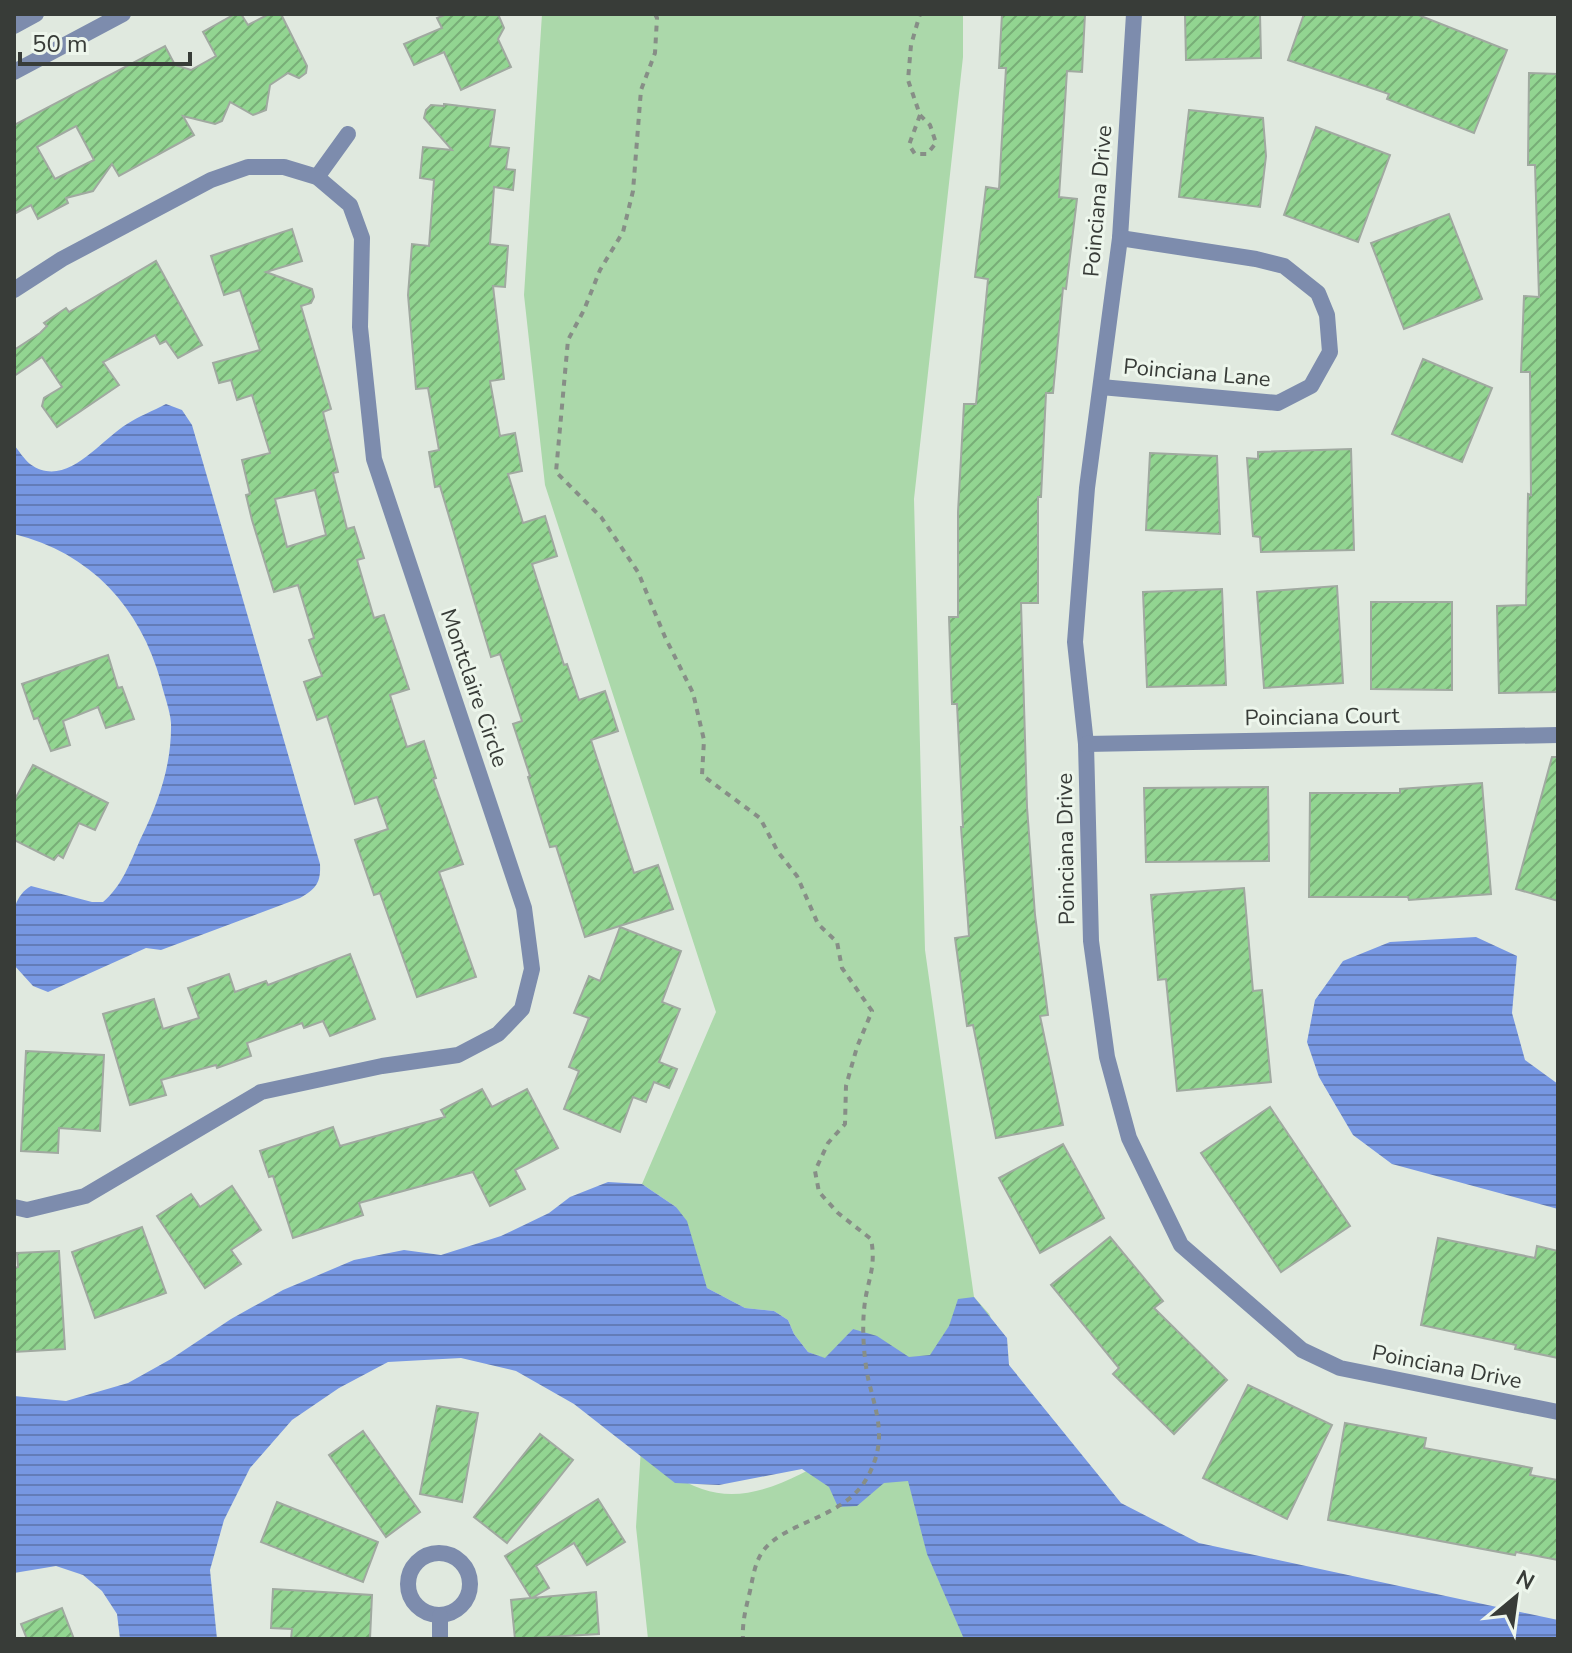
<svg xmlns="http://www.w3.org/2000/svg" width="1572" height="1653" font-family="'Nunito Sans',sans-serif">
<defs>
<pattern id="water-rules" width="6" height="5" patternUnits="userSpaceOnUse" patternTransform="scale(2)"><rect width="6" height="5" fill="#7797e2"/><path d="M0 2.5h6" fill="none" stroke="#637cb8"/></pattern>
<pattern id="building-hatch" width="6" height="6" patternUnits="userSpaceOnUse" patternTransform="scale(2)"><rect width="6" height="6" fill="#92d591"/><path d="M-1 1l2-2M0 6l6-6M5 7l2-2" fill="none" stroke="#78ae77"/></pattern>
</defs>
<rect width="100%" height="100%" fill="#e0e9df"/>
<path fill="#abd8aa" d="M 542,14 L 963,14 L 963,57 L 914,499 L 925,950 L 974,1297 L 990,1315 L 1031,1639 L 648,1639 L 636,1527 L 641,1448 C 659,1463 679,1482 702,1489 C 750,1506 797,1476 837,1455 L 853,1329 L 826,1359 L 808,1352 L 794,1334 L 788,1320 L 774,1311 L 745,1308 L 707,1288 L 676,1207 L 642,1184 L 716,1012 L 545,485 L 524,295 Z"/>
<g fill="url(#water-rules)">
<path d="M 166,404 L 182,410 L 192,425 L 320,864 C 321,883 316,889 300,898 L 161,950 L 146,948 L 48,992 L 33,986 L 14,965 C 13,939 5,901 31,886 L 92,902 L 103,902 C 122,886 130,863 140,840 C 158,804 172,765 171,723 C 170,710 164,695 161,682 C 140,607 91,553 14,534 L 14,445 C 19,451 24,459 30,464 C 66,490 99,441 127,424 C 139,416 153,411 166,404 Z"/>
<path d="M 1476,937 L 1517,956 L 1512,1013 L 1525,1060 L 1558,1084 L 1558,1209 L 1392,1164 L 1353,1135 L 1319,1077 L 1307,1042 L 1315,1000 L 1343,961 L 1390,942 Z"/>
<path d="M 608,1182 L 642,1184 L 676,1207 L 687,1221 L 707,1288 L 745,1308 L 774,1311 L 788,1320 L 794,1334 L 808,1352 L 825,1358 L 853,1329 L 877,1336 L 909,1357 L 930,1355 L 949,1326 L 958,1299 L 974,1297 L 1007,1338 L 1009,1365 L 1121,1503 L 1199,1543 L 1558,1620 L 1558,1639 L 964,1639 L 927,1554 L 908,1481 L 884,1483 L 857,1506 L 838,1507 L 829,1487 L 802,1469 L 719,1485 L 675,1483 L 574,1404 L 516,1371 L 461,1358 L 388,1362 L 339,1388 L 292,1420 L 250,1468 L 224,1520 L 210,1570 L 217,1639 L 120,1639 L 117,1614 L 102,1591 L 83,1575 L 56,1566 L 14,1573 L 14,1396 L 66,1401 L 128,1383 L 171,1359 L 231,1319 L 283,1290 L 354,1260 L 404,1250 L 441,1255 L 501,1236 L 549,1213 L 570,1197 Z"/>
</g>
<g fill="url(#building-hatch)" stroke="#a0a9a0" stroke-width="2" fill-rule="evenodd">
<path d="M 235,14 L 241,14 L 248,25 L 269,14 L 281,14 L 307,66 L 306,73 L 299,78 L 288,73 L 270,85 L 266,110 L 253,115 L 230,102 L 222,121 L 215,124 L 183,116 L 194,135 L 119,176 L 112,164 L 93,191 L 66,198 L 68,203 L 38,219 L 31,205 L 14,214 L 14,125 L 165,46 L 175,65 L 191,70 L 216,56 L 203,32 ZM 76,126 L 94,160 L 55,179 L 37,147 Z"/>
<path d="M 447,14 L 498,14 L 504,28 L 498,39 L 511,67 L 461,90 L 444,52 L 414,65 L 404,44 L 442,28 L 437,18 Z"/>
<path d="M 1002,14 L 1085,14 L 1082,72 L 1067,71 L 1059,197 L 1077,199 L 1066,289 L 1063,288 L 1053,393 L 1046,393 L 1041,497 L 1038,497 L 1038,603 L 1021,603 L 1027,807 L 1035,915 L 1048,1015 L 1040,1016 L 1063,1125 L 996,1138 L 973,1025 L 967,1026 L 955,938 L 969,936 L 961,827 L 963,827 L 957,704 L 952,704 L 949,617 L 958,617 L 958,512 L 964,404 L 976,404 L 988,279 L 975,277 L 986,187 L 999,189 L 1006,68 L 999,68 Z"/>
<path d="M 1185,14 L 1260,14 L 1261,58 L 1186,60 Z"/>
<path d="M 1304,14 L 1416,14 L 1507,50 L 1474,133 L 1387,99 L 1389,94 L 1288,60 Z"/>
<path d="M 1529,73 L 1558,74 L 1558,692 L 1499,693 L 1497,606 L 1526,605 L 1528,494 L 1531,495 L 1530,372 L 1521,372 L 1524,296 L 1539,297 L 1535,165 L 1528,165 Z"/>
<path d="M 444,104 L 495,110 L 490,146 L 509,148 L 506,169 L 515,170 L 513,190 L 494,187 L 490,244 L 508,246 L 505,287 L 493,286 L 504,379 L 490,381 L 500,436 L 515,433 L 522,471 L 508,474 L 523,523 L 545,516 L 557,556 L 532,564 L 564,665 L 567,664 L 579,700 L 605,691 L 618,731 L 591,740 L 634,873 L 658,865 L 673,909 L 585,937 L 556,846 L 550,847 L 528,777 L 530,776 L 513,724 L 522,721 L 500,654 L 491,657 L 440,486 L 435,487 L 429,452 L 439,450 L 428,388 L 416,389 L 408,295 L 412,244 L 429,246 L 434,180 L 420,178 L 423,147 L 452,150 L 424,118 L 426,110 L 431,105 L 444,106 Z"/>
<path d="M 1189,110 L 1263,118 L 1266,156 L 1260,207 L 1179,197 Z"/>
<path d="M 1316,127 L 1390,155 L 1358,242 L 1284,215 Z"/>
<path d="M 1449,214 L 1482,299 L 1404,329 L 1371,243 Z"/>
<path d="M 292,229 L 302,261 L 266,272 L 312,289 L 314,297 L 311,303 L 301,306 L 331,409 L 323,412 L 338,472 L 333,473 L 347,529 L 354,527 L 364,558 L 357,560 L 374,618 L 384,615 L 409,689 L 390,695 L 407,747 L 424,741 L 436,778 L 433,779 L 463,864 L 439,872 L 476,977 L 417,997 L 380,893 L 374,895 L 355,840 L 388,829 L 377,797 L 355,804 L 327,716 L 317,720 L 304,682 L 322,676 L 309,640 L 314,638 L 298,585 L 274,592 L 252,520 L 246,495 L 250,494 L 242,460 L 270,453 L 252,395 L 237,400 L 231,380 L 219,383 L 213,363 L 260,350 L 240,290 L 224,295 L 211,256 ZM 315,490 L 326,535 L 287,547 L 275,499 Z"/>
<path d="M 156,261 L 202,345 L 178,358 L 166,341 L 160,344 L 155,335 L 103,362 L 119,385 L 57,427 L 42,406 L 44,398 L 62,387 L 42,357 L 14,376 L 14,350 L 40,333 L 47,326 L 44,323 L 66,308 L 69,312 Z"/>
<path d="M 1423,359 L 1492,388 L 1462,462 L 1392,434 Z"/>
<path d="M 1351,449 L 1354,550 L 1261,552 L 1260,537 L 1253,536 L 1247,458 L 1258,459 L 1258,452 Z"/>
<path d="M 1150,453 L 1217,456 L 1220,534 L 1146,530 Z"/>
<path d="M 1337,586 L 1343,683 L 1264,688 L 1257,592 Z"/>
<path d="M 1222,589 L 1226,685 L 1147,687 L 1143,592 Z"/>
<path d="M 1371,602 L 1452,602 L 1452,690 L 1371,689 Z"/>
<path d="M 108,655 L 118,688 L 122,687 L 134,719 L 106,728 L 98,707 L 63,721 L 70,745 L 51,751 L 38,718 L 34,719 L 22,684 Z"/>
<path d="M 1552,757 L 1558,757 L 1558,901 L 1516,889 Z"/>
<path d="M 33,765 L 108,803 L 95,830 L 79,823 L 63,858 L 58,855 L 54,860 L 14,840 L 14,801 Z"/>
<path d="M 1482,783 L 1491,894 L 1409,900 L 1408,897 L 1309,897 L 1310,793 L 1400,793 L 1400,789 Z"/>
<path d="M 1268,787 L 1269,861 L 1146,862 L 1144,788 Z"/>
<path d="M 1244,888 L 1253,991 L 1262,990 L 1271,1082 L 1177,1091 L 1166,979 L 1158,980 L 1151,895 Z"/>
<path d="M 620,927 L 681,951 L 662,1002 L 680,1009 L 659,1062 L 677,1069 L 669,1088 L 654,1082 L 646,1102 L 633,1097 L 620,1132 L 564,1109 L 579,1071 L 569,1067 L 589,1018 L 574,1013 L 589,976 L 600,981 Z"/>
<path d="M 350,954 L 375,1019 L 330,1036 L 323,1021 L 304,1028 L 302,1023 L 247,1043 L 251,1056 L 217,1068 L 216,1065 L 161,1080 L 166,1095 L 130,1105 L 103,1014 L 154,999 L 163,1029 L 199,1018 L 188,988 L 229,974 L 235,992 L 266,981 L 268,985 Z"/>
<path d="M 26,1051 L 104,1055 L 100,1131 L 59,1128 L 58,1153 L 21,1151 Z"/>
<path d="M 482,1089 L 492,1107 L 527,1089 L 558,1148 L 515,1170 L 525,1189 L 490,1206 L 473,1172 L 359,1203 L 363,1215 L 293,1238 L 273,1176 L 269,1177 L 260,1151 L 333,1127 L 340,1146 L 445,1117 L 441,1110 Z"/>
<path d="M 1270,1107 L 1350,1226 L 1281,1272 L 1201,1153 Z"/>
<path d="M 1063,1144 L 1104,1218 L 1040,1253 L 999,1178 Z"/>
<path d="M 232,1186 L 261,1230 L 231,1250 L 241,1264 L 205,1288 L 157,1216 L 191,1194 L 200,1207 Z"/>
<path d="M 142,1227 L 166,1293 L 95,1318 L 72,1252 Z"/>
<path d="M 1110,1237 L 1163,1301 L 1154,1308 L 1227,1380 L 1174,1434 L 1113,1374 L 1119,1368 L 1051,1285 Z"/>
<path d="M 1438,1238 L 1535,1258 L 1537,1246 L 1558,1251 L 1558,1358 L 1515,1349 L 1516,1345 L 1421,1325 Z"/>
<path d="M 59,1251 L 65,1349 L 14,1352 L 14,1268 L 18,1267 L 17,1253 Z"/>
<path d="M 1248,1385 L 1332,1425 L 1287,1519 L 1203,1478 Z"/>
<path d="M 437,1406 L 478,1413 L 462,1502 L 420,1494 Z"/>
<path d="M 1345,1423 L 1426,1438 L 1424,1448 L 1532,1468 L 1530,1475 L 1558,1480 L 1558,1560 L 1516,1552 L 1515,1555 L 1328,1520 Z"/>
<path d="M 363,1431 L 420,1512 L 386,1537 L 329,1455 Z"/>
<path d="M 540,1434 L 573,1460 L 507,1543 L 474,1517 Z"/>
<path d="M 598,1499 L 625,1542 L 587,1565 L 574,1543 L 536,1566 L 549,1588 L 532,1598 L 596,1592 L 599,1634 L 515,1639 L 511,1600 L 531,1598 L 505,1556 Z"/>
<path d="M 277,1502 L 378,1542 L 363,1582 L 261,1542 Z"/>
<path d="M 273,1589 L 372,1595 L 370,1639 L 291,1639 L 292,1629 L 271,1628 Z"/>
<path d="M 62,1608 L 74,1639 L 27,1639 L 21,1624 Z"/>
</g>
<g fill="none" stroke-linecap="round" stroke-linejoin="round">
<g stroke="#878e87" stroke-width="4" stroke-dasharray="6 6" stroke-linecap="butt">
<path d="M 655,14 L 657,18 L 655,53 L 641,90 L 633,191 L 623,232 L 600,270 L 584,310 L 568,340 L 556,472 L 601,517 L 638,572 L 665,637 L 693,693 L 704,740 L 702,775 L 760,818 L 778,852 L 797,876 L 818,924 L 837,942 L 842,968 L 872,1011 L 857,1047 L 846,1086 L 845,1124 L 828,1143 L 815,1171 L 819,1192 L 838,1213 L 871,1239 C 877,1269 866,1282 864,1311 C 862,1330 864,1358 868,1378 C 877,1416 888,1440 867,1478 C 844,1519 785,1521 763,1551 C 755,1562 753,1577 750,1591 C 746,1608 742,1622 743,1639"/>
<path d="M 920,115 L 909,145 L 915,154 L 927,154 L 936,143 L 930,125 L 920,115 L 908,80 L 911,45 L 920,14"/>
</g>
<g stroke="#7d8cad" stroke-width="16">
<path d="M 1134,14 L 1120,238 L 1087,488 L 1075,642 L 1086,744 L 1091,941 L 1107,1057 L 1129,1138 L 1181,1245 L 1302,1350 L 1340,1368 L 1558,1412"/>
<path d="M 14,26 L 36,14"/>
<path d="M 14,72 L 123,14"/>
<path d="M 317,177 L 348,134"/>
<path d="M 14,290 L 62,259 L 211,180 L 248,167 L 284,167 L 317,177 L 350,205 L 362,238 L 360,327 L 374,459 L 524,908 L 532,969 L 522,1009 L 498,1034 L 458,1055 L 382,1066 L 261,1092 L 85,1196 L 27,1210 L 14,1207"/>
<path d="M 1101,387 L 1278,403 L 1311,386 L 1330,352 L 1327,315 L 1318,293 L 1284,266 L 1256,259 L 1120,238"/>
<path d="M 1086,744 L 1558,735"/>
<circle cx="439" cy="1584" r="31"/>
<path d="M 440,1616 L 440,1639"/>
</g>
</g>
<g text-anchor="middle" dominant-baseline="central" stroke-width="6" stroke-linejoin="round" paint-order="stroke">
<g font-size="22" fill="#383c38" stroke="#edf6ec">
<text transform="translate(1098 201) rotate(-85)">Poinciana Drive</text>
<text transform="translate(1197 373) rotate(5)">Poinciana Lane</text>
<text transform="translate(474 688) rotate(71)">Montclaire Circle</text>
<text transform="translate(1322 717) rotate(-1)">Poinciana Court</text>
<text transform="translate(1066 849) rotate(-91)">Poinciana Drive</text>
<text transform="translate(1447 1367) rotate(11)">Poinciana Drive</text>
</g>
</g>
<rect width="1572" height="1653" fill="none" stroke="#383c38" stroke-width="32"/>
<g transform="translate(1516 1597) rotate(29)" stroke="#edf6ec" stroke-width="6" paint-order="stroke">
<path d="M0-6L14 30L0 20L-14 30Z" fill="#383c38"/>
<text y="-12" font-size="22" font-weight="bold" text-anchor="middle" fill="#383c38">N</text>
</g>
<path d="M20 52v12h170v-12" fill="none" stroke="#383c38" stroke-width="4"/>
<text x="32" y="52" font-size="24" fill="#383c38" stroke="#edf6ec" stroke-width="6" paint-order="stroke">50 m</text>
</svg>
